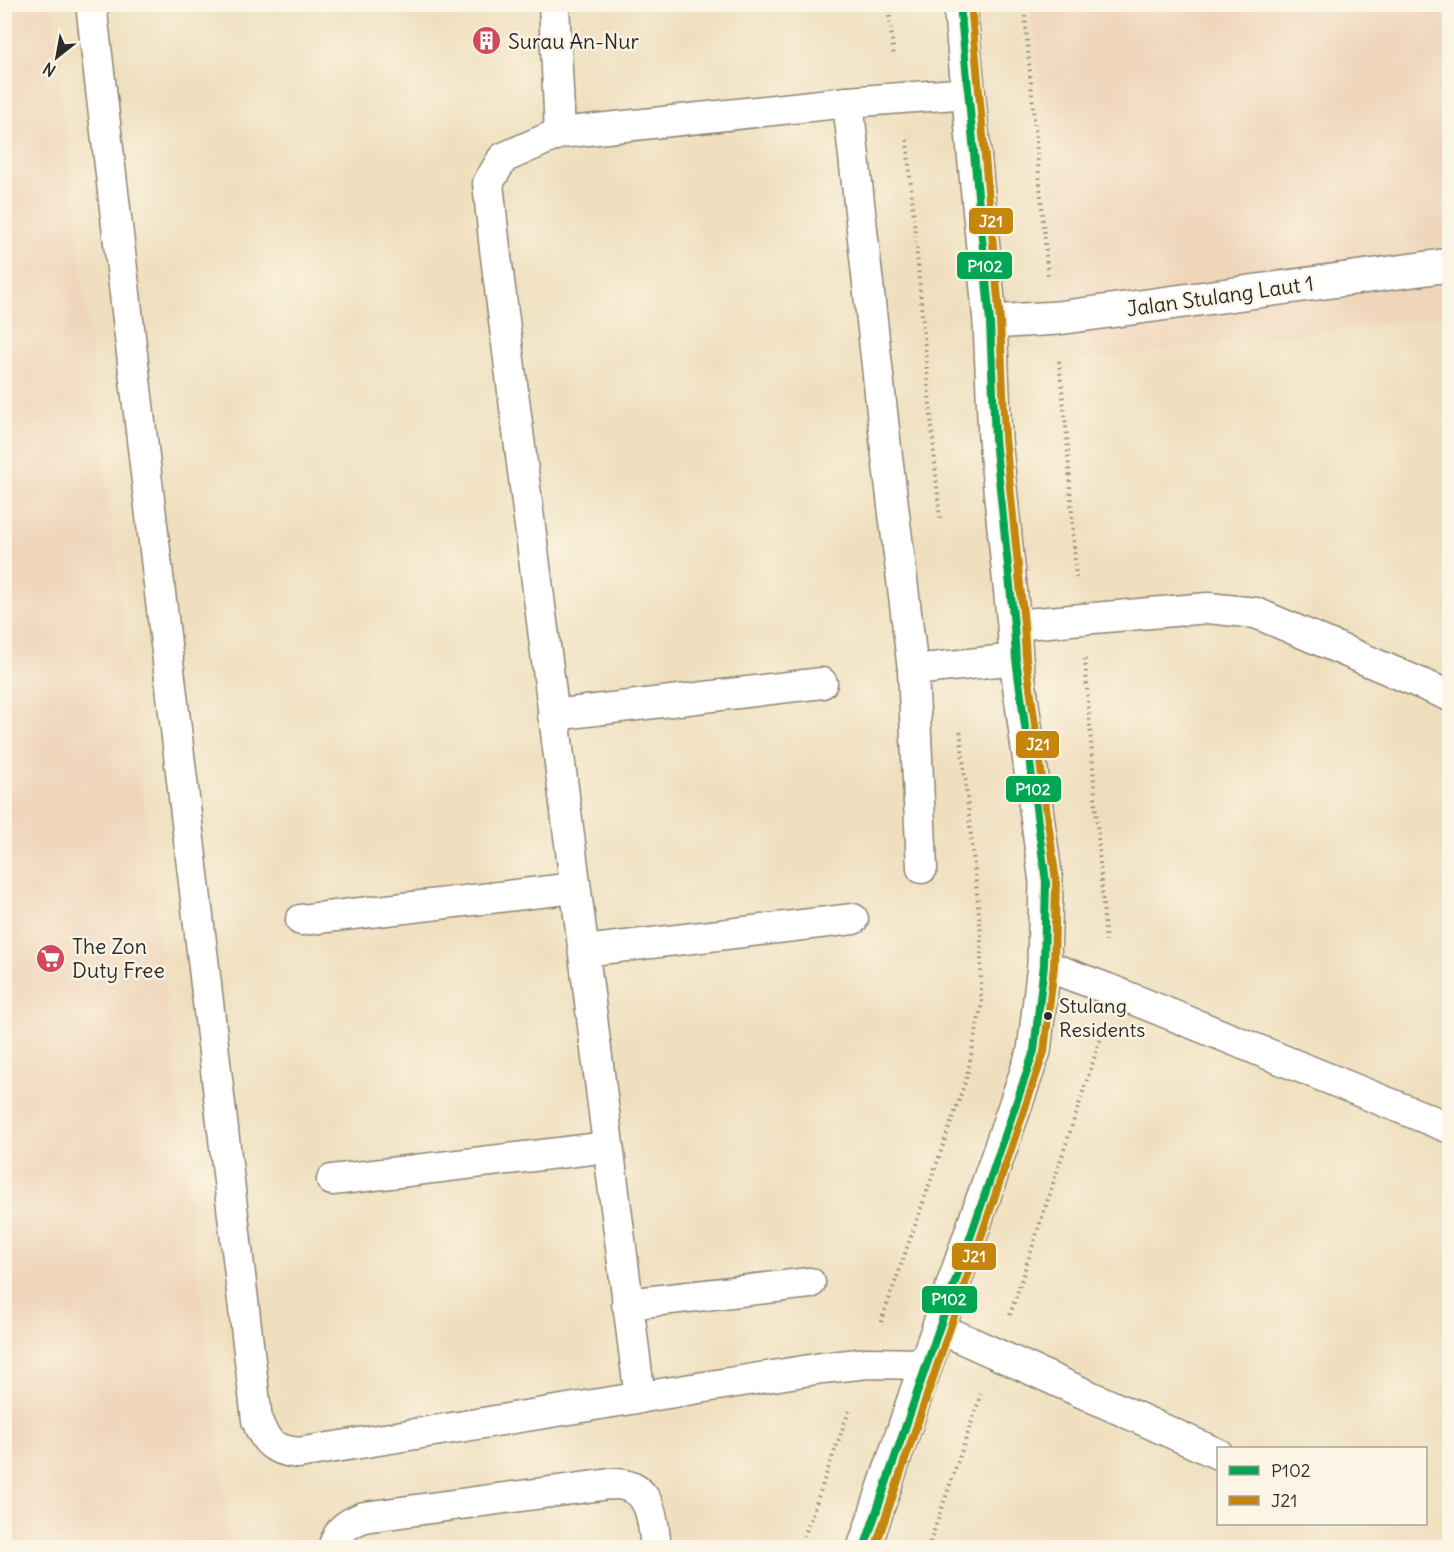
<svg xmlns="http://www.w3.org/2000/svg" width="1454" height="1552" font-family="Delius,sans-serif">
<rect width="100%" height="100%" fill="#fcf5e5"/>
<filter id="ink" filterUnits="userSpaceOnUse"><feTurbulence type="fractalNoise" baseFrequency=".0167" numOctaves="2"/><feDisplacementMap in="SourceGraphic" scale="12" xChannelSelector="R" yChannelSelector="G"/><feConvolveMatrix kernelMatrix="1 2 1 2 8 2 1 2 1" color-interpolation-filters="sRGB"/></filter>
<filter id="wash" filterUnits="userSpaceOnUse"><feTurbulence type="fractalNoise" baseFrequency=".008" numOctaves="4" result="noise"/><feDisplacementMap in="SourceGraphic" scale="24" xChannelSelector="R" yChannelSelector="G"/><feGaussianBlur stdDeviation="1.35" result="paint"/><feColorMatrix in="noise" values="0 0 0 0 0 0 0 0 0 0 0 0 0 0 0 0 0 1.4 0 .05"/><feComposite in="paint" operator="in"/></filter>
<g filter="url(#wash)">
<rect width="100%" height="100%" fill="#efdfbe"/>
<g fill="#efd6bb">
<path d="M 51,5 L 226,1510 L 230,1547 L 5,1547 L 4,5 Z"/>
<path d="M 1031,5 L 1449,5 L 1449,316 L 1102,358 L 1066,356 Z"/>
</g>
</g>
<g filter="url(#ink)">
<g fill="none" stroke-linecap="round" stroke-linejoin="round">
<defs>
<g id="service">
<path d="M 91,4 L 257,1420 C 265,1443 274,1450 298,1453 L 822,1368 L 868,1363 L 926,1364"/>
<path d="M 554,4 L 560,133"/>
<path d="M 848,102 L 886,448 L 913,670 L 922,868"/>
<path d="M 1014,625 L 1208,608 L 1256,613 L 1450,696"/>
<path d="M 913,670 L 1016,659"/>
<path d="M 553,715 L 822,683"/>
<path d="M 301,920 L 575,888"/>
<path d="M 584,951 L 853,919"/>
<path d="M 1044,965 L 1108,989 L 1450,1128"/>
<path d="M 332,1180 L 608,1147"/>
<path d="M 627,1304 L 810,1283"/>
<path d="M 939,1328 L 1218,1454"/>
<path d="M 640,1398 L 495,249 L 488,183 L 503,158 L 560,133 L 848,102 L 969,93"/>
<path d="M 333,1548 C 339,1529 346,1524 364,1517 L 610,1484 C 614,1484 620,1484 624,1485 C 653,1491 653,1524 656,1548"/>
</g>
<path id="minor" d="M 990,322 L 1058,318 L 1450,265"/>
<path id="tertiary" d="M 864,1548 L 926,1364 L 1034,1051 L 1044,965 L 1046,882 L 1016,659 L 1014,625 L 995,439 L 990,322 L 960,4"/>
</defs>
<use href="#service" stroke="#8d8574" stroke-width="33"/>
<use href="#minor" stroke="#8d8574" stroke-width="36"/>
<use href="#tertiary" stroke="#8d8574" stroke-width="36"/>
<g stroke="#8d8574" stroke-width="4" stroke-dasharray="1.5 4.5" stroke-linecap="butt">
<path d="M 888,4 L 894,57"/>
<path d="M 1024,4 L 1048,276"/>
<path d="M 907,140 L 940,521"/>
<path d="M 1059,361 L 1067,436 L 1076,578"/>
<path d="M 1085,659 L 1106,945"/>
<path d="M 1010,1315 L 1103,1031"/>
<path d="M 881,1322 L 966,1080 L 981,1008 L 981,933 L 960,729"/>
<path d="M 800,1548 L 850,1408"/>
<path d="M 928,1548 L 982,1392"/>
</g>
<use href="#service" stroke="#fff" stroke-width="30"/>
<use href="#minor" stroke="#fff" stroke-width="33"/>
<use href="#tertiary" stroke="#fff" stroke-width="33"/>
<defs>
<path id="bus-1" d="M 864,1548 L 1034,1051 L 1044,965 L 1046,882 L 1016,659 L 1014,625 L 995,439 L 990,322 L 960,4"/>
<path id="bus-2" d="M 875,1548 L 1044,1052 L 1054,966 L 1056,881 L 1026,658 L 1024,624 L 1005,438 L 1000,321 L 971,4"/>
</defs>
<use href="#bus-1" stroke="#fcf5e5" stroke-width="12"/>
<use href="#bus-2" stroke="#fcf5e5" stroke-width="12"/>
<use href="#bus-1" stroke="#00a651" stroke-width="8"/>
<use href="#bus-2" stroke="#c4870b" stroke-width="8"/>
</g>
</g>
<defs>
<symbol id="building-disc" viewBox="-11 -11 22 22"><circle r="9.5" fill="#d1495b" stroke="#fcf5e5"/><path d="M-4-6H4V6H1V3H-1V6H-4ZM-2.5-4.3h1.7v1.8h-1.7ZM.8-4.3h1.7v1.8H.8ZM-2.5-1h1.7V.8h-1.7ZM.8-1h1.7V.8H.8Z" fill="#fff"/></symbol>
<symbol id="supermarket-disc" viewBox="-11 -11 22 22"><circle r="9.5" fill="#d1495b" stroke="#fcf5e5"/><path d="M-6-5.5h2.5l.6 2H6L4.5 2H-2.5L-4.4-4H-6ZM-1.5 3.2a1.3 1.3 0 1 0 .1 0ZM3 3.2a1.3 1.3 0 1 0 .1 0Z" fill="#fff"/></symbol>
</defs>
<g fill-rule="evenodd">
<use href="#building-disc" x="470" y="24" width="33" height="33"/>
<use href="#supermarket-disc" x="34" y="942" width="33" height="33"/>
</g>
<circle fill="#2b2b2b" stroke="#fcf5e5" stroke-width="2" cx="1048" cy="1016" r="5"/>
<g text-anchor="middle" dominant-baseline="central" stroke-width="4.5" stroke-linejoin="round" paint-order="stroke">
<g font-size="20" fill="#2b2b2b" stroke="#fcf5e5" text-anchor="start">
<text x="1059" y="1005">Stulang<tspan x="1059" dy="24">Residents</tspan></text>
</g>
<g font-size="21" fill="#2b2b2b" stroke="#fcf5e5" text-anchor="start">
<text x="508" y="41">Surau An-Nur</text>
<text x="72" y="946">The Zon<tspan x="72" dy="24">Duty Free</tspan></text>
</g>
<g font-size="21" fill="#2b2b2b" stroke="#fcf5e5">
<text transform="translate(1220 296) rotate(-8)">Jalan Stulang Laut 1</text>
</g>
</g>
<g stroke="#fcf5e5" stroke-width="2">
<rect x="968" y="207" width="46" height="28" rx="6" fill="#c4870b"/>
<rect x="956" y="251" width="57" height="29" rx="6" fill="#00a651"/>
<rect x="1015" y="730" width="45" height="29" rx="6" fill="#c4870b"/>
<rect x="1005" y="775" width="57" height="28" rx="6" fill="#00a651"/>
<rect x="951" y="1242" width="46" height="29" rx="6" fill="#c4870b"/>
<rect x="921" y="1285" width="57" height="29" rx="6" fill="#00a651"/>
</g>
<g font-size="16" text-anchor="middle" font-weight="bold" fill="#fff">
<text x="991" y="227">J21</text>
<text x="985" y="272">P102</text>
<text x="1038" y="750">J21</text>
<text x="1033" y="795">P102</text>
<text x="974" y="1262">J21</text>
<text x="949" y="1305">P102</text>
</g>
<rect width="1454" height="1552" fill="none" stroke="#fcf5e5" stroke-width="24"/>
<rect x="1217" y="1447" width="210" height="78" fill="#fcf5e5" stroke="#a8a49b" stroke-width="1.5"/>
<rect x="1229" y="1466" width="30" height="9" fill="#00a651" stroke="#a8a49b" stroke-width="1.5"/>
<text x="1271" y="1477" font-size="18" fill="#2b2b2b">P102</text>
<rect x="1229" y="1496" width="30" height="9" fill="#c4870b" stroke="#a8a49b" stroke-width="1.5"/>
<text x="1271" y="1507" font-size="18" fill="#2b2b2b">J21</text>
<g transform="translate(57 57) rotate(211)" stroke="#fcf5e5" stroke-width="4.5" paint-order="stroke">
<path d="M0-4.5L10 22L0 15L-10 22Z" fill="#2b2b2b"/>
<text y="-9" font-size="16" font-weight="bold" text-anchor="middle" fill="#2b2b2b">N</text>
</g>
</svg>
